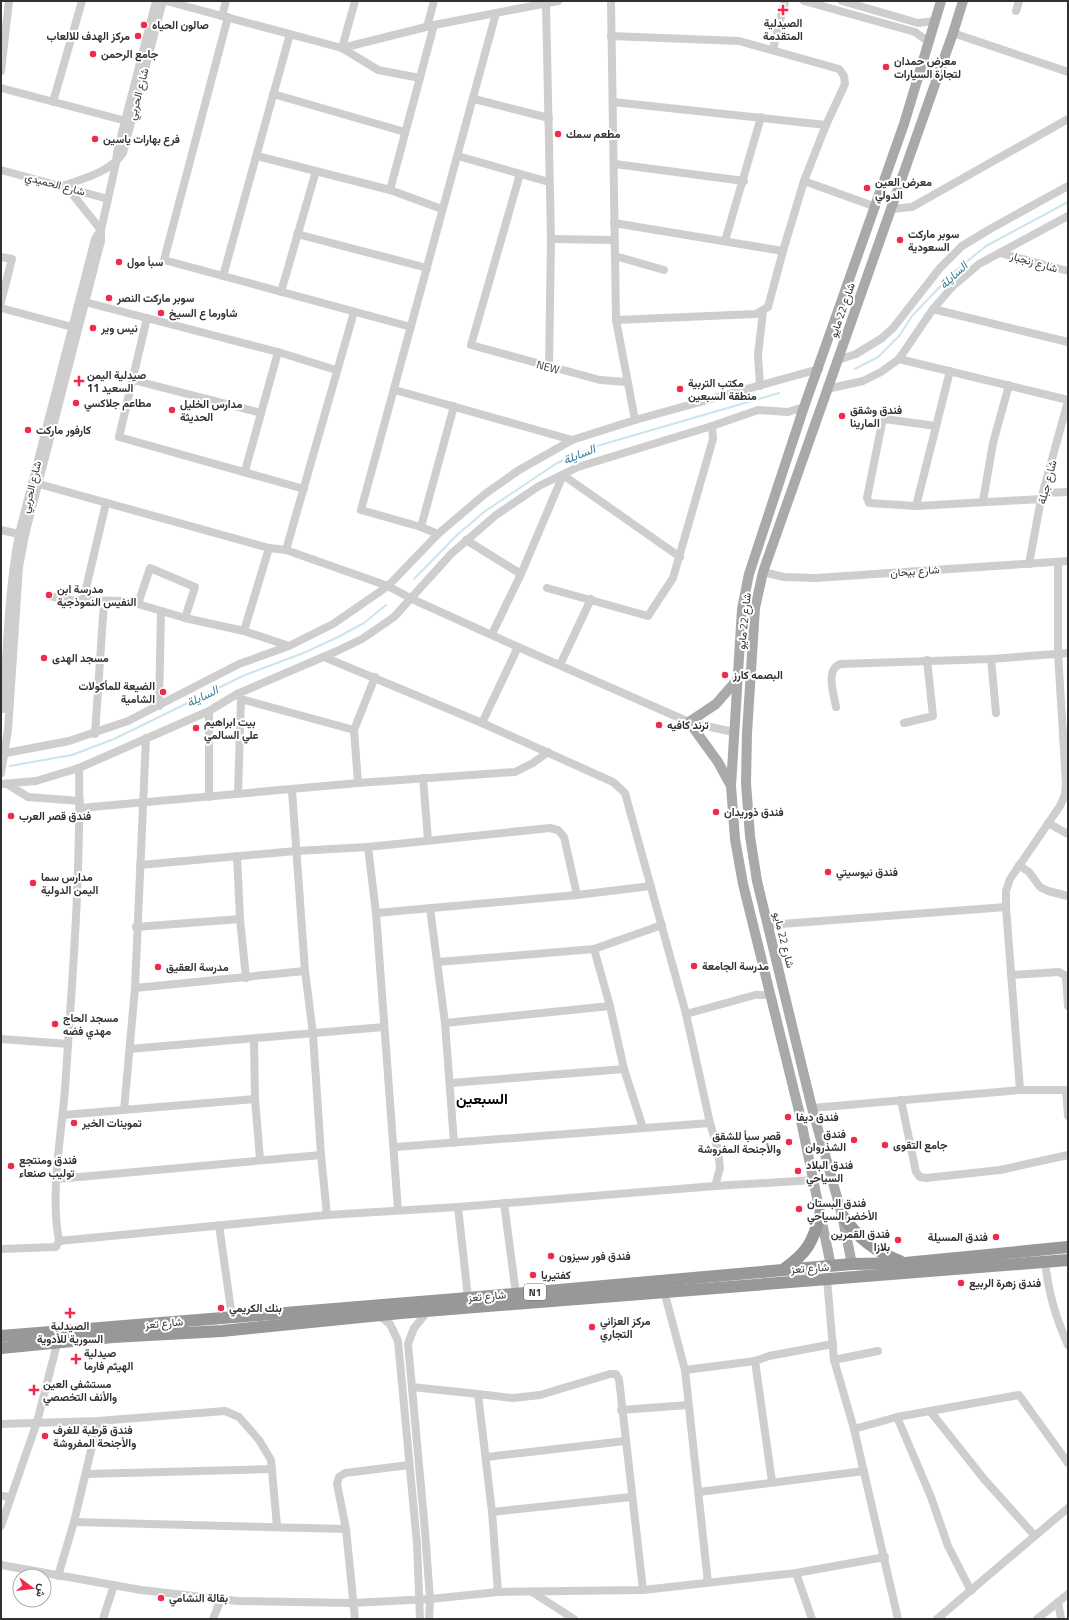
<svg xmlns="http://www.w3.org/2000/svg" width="1069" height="1620" font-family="'Titillium Web',Vazirmatn,sans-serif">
<rect width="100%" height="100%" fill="#fff"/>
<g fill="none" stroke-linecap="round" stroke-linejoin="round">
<g stroke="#cae5ef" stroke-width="2">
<path d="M 855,369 L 878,357 L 899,336 L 912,316 L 954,272 L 986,246 L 1068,202"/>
<path d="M 414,579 L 457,535 L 484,512 L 557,463 L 597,446 L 779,393"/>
<path d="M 10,766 L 72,755 L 114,739 L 245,675 L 306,652 L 338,637 L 364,623 L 386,605"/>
</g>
<g stroke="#cecece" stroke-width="8">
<path d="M 166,1 L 342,48 L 378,70 L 420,78"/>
<path d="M 611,1 L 616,320 L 635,420"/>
<path d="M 804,1 L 915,32 L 929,42"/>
<path d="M 842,1 L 918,23 L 935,21"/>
<path d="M 546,3 L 551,239 L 549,367"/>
<path d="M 1016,11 L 1019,1"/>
<path d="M 222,16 L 226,1"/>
<path d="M 228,17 L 164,260 L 411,327"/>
<path d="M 427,27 L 434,1"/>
<path d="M 953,33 L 1068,72"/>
<path d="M 611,36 L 739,41 L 839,69 L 844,76 L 845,84 L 826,125 L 804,181 L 783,251 L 768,307 L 756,314 L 616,320"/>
<path d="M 342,48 L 434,25 L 558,1"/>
<path d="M 342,48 L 355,1"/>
<path d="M 773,49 L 785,1"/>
<path d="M 1,71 L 9,1"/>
<path d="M 1,88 L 130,122"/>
<path d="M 273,94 L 405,132"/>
<path d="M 474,99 L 549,118"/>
<path d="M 53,102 L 82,1"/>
<path d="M 613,102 L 826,125"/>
<path d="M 257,156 L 390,190 L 442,209"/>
<path d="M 458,156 L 549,182"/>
<path d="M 615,164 L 744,181"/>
<path d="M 1,170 L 108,199"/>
<path d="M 520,174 L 471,345 L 600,380 L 627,382"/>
<path d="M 804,181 L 876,207"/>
<path d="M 390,190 L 434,25"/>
<path d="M 891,209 L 912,207 L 1068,119"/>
<path d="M 614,223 L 783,251"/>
<path d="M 101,230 L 65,185 C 85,178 110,172 123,153 L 163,1"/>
<path d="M 297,234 L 427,268"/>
<path d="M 551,239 L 614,240"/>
<path d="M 725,241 L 761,117"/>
<path d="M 1000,253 L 1068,271"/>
<path d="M 615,256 L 664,270"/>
<path d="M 1,257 L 12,259 L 1,302"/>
<path d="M 223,276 L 290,34"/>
<path d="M 281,292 L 316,171"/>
<path d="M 85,302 L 278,352 L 336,370"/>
<path d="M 1,308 L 72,327"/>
<path d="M 933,309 L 1068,342"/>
<path d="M 147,318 L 119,437 L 304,489"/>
<path d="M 899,359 L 1068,400"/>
<path d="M 838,360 L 856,354 L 882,338 L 893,328 L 940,268 L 962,246 L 990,229 L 1068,186"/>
<path d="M 133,380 L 261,413"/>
<path d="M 760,386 L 758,355 L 763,311"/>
<path d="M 827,389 L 863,381 L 881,372 L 899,359 L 933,309 L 953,286 L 979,264 L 1068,216"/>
<path d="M 395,390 L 572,440"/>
<path d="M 936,426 L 884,419 L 882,423 L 867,498 L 869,503 L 916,506 L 1041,499"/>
<path d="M 245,471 L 278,352"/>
<path d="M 39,484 L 269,548 L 286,550 L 388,586 L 412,599 L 518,647 L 689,722 L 733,732"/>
<path d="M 1044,493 L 1068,492"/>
<path d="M 983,501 L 993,443 L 1009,385"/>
<path d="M 916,506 L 950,371"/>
<path d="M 421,527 L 454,406"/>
<path d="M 1,530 L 19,534"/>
<path d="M 438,534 L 421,527 L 361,510 L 496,13"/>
<path d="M 466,540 L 521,574"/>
<path d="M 286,550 L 354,312"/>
<path d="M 1029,564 L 1041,499 L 1068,401"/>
<path d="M 763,572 L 784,577 L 816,578 L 1068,561"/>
<path d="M 547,588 L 648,616 L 673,578 L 713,439 L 712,426"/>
<path d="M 53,597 L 71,600 L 123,601 L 138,604 L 185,618 L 244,631 L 289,646"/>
<path d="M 83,601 L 106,503"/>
<path d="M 138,604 L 150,568 L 195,587 L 185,618"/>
<path d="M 244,631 L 269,548"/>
<path d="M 492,634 L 521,574 L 563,475 L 680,557"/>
<path d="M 324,657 L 482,723 L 613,782 L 625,793 L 686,1014 L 710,1123 L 718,1150 L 720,1168 L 715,1186"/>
<path d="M 991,659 L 996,713"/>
<path d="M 560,665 L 591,599"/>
<path d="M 237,694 L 241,699 L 354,730"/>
<path d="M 159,706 L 161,611"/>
<path d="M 836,707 C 834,694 825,670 840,664 L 991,659 L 1068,653"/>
<path d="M 3,709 C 7,651 8,592 19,534 L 95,239 L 100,231"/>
<path d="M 209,711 L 209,797"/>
<path d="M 482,723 L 518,647"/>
<path d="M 904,723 L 933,716 L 927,660"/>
<path d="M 95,734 L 104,602"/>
<path d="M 1,754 L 69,741 L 128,721 L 239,664 L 289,646 L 333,624 L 388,586 L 438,534 L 485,494 L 519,470 L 572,440 L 635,420 L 819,369"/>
<path d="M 79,768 C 81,875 72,983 65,1089 C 61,1139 50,1192 59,1241 L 327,1215 L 458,1207 L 715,1186 L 814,1180"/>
<path d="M 1,773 L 8,730 L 19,567 L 25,535 L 101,241 L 101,230 L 116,163 L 117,152 L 156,1"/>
<path d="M 423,778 L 428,840"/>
<path d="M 358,783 L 354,730 L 375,677"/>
<path d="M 1,784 L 36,781 L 79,768 L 209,711 L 237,694 L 337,651 L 362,639 L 394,617 L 451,554 L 496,515 L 539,486 L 578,467 L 712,426 L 758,410 L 788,412 L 804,407"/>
<path d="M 7,784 L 28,797 L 80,801"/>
<path d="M 292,790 L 305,971 L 313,1034 L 321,1155 L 327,1215"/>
<path d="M 238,794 L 241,699"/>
<path d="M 80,808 L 358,783 L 515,772 L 533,763 L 548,752"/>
<path d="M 1048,823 L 1068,834"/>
<path d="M 368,847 L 376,913 L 398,1210"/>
<path d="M 237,856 L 240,919 L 246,978"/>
<path d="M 140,865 L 296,851 L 368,847 L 550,828 L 558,830 L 564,837 L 577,895"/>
<path d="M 1019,865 L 1029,872 L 1040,887 L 1048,891 L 1068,896"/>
<path d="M 430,908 L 445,1023 L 454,1143"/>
<path d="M 376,913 L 577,895 L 651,886"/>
<path d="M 768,925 L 1006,907"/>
<path d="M 136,927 L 240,919"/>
<path d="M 594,949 L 610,1006 L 624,1069 L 643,1128"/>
<path d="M 438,962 L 594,949 L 662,925"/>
<path d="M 1011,975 L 1059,972 L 1066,976 L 1068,1006"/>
<path d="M 135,988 L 305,971"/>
<path d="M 686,1014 L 755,995 L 770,995"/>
<path d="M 445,1023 L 610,1006"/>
<path d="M 1,1039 L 68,1044"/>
<path d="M 254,1040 L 255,1099 L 260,1159"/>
<path d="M 130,1049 L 384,1027"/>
<path d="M 451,1083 L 624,1069"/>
<path d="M 1020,1090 L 1006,907 L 1006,891 L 1010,879 L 1060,806 L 1065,795 L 1066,784 L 1058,653 L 1058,562"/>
<path d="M 1066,1090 L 1068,1116"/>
<path d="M 901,1100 L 916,1172 L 920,1177 L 926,1178 L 1000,1170 L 1068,1155"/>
<path d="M 812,1108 L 1020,1090 L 1068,1090"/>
<path d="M 124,1110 L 135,988 L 146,738"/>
<path d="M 63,1115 L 255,1099"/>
<path d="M 395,1147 L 710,1123"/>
<path d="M 57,1179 L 321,1155"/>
<path d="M 504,1203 L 516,1294"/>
<path d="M 458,1207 L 468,1298"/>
<path d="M 219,1225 L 232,1317"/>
<path d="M 1,1249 L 56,1247 L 59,1241"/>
<path d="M 1045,1262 C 1049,1294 1055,1316 1068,1345"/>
<path d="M 827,1279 L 834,1360 L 854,1429 L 898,1619"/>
<path d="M 664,1291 L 685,1370 L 708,1583"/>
<path d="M 428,1311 L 414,1328 L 408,1344 L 425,1531 L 430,1599 L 429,1619"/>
<path d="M 378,1315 L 390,1324 L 398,1341 L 417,1544 L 420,1619"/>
<path d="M 834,1360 L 878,1351"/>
<path d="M 755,1361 L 772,1482"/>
<path d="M 685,1370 L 755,1361 L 769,1356 L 833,1344"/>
<path d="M 412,1387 L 478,1394 L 492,1512 L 498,1592"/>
<path d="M 478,1394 L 513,1398 L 540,1395 L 610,1374 L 616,1374 L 619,1379 L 643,1590"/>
<path d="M 621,1410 L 688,1405"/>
<path d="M 930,1411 L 984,1479 L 1035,1536"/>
<path d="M 897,1417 L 931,1497 L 948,1546 L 971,1591"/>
<path d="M 1,1424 L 98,1421 L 225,1411 L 239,1417 L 259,1440 L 271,1460 L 277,1526"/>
<path d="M 854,1429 L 897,1417 L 1019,1395 L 1068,1463"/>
<path d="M 486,1457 L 625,1441"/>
<path d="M 86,1474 L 272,1469"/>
<path d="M 699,1492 L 864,1471"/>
<path d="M 1,1496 L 10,1497"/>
<path d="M 492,1512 L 631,1497"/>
<path d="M 74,1522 L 346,1529"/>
<path d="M 1,1526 L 37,1422 L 57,1344"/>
<path d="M 1,1565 L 141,1590 L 238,1601 L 352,1603 L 430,1599 L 498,1592 L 643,1590 L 796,1573 L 885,1557"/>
<path d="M 796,1573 L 812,1619"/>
<path d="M 58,1576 L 74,1522 L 98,1421"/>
<path d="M 532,1592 L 574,1619"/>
<path d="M 1058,1602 L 1061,1619"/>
<path d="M 103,1619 L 114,1585"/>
<path d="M 213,1619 L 221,1599"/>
<path d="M 355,1619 L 346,1529 L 337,1484 L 339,1477 L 345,1473 L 409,1465"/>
<path d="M 937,1619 L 1068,1508"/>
<path d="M 1037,1619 L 1068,1594"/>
</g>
<g stroke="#a9a9a9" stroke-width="10">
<path d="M 730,784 L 718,762 L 689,722 L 716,704 L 736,681"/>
<path d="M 852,1264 L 842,1215 L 812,1108 L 757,881 L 750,836 L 746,783 L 747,733 L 755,608 L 763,572 L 953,33 L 963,1"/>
<path d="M 831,1266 L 799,1111 L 743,884 L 735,839 L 731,786 L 742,609 L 749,574 L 804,407 L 904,124 L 941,1"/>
</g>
<g stroke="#989898" stroke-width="12">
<path d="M 842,1215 C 858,1238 874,1251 900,1261"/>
<path d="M 784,1269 C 807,1253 813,1242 820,1215"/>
<path d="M 1,1336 L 468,1298 L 783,1270 L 852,1264 L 905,1263 L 1068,1247"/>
<path d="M 1,1348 L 113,1337 L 222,1331 L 401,1313 L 1068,1260"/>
</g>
</g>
<g fill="#f3294c" stroke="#fff" stroke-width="1.5">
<path d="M781 4h4v4h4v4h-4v4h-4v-4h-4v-4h4z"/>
<circle cx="144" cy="25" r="4"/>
<circle cx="138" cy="36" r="4"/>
<circle cx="93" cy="54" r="4"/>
<circle cx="886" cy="67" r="4"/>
<circle cx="558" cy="134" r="4"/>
<circle cx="95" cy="139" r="4"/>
<circle cx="867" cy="188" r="4"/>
<circle cx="900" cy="240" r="4"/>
<circle cx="119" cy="262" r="4"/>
<circle cx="109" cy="298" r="4"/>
<circle cx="161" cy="313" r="4"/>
<circle cx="93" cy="328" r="4"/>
<path d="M77 375h4v4h4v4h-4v4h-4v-4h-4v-4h4z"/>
<circle cx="680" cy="389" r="4"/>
<circle cx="76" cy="403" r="4"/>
<circle cx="172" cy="410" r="4"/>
<circle cx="842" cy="416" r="4"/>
<circle cx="28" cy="430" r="4"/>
<circle cx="49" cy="595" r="4"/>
<circle cx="44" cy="658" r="4"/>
<circle cx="725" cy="675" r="4"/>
<circle cx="163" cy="692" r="4"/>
<circle cx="659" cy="725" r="4"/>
<circle cx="196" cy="728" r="4"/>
<circle cx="716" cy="812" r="4"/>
<circle cx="11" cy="816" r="4"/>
<circle cx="828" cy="872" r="4"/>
<circle cx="33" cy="883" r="4"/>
<circle cx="694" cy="966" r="4"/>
<circle cx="158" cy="967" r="4"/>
<circle cx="55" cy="1024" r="4"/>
<circle cx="788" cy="1117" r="4"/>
<circle cx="74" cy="1123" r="4"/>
<circle cx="854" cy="1140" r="4"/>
<circle cx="789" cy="1142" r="4"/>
<circle cx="885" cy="1145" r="4"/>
<circle cx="11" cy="1166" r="4"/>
<circle cx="798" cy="1171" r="4"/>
<circle cx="799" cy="1209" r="4"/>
<circle cx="996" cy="1237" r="4"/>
<circle cx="898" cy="1240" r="4"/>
<circle cx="551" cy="1256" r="4"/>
<circle cx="533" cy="1275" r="4"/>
<circle cx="961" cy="1283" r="4"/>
<circle cx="221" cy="1308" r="4"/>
<path d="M68 1307h4v4h4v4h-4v4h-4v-4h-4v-4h4z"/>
<circle cx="592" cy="1327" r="4"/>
<path d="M74 1353h4v4h4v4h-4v4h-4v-4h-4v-4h4z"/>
<path d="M32 1384h4v4h4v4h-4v4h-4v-4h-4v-4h4z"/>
<circle cx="45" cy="1436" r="4"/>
<circle cx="161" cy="1598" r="4"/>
</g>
<g text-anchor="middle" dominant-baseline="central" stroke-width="4" stroke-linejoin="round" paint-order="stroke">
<rect fill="#fff" stroke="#6f6f6f" stroke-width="1" x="524" y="1284" width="22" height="16" rx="3"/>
<g font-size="10" font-weight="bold" fill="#313131">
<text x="535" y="1292">N1</text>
</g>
<g font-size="11" font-weight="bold" fill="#313131" stroke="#fff" text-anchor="start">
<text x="783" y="23" text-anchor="middle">الصيدلية<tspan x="783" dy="13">المتقدمة</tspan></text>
<text x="152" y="25">صالون الحياه</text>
<text x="130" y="36" text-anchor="end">مركز الهدف للالعاب</text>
<text x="101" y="54">جامع الرحمن</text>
<text x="894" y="61">معرض حمدان<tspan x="894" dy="13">لتجارة السيارات</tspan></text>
<text x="566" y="134">مطعم سمك</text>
<text x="103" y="139">فرع بهارات ياسين</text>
<text x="875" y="182">معرض العين<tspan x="875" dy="13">الدولي</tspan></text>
<text x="908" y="234">سوبر ماركت<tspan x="908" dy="13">السعودية</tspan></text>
<text x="127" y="262">سبأ مول</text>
<text x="117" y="298">سوبر ماركت النصر</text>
<text x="169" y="313">شاورما ع السيخ</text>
<text x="101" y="328">نيس وير</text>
<text x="87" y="375">صيدلية اليمن<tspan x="87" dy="13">السعيد 11</tspan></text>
<text x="688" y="383">مكتب التربية<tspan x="688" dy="13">منطقة السبعين</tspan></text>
<text x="84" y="403">مطاعم جلاكسي</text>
<text x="180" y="404">مدارس الخليل<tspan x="180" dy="13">الحديثة</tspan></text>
<text x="850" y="410">فندق وشقق<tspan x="850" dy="13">المارينا</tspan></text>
<text x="36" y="430">كارفور ماركت</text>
<text x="57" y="589">مدرسة ابن<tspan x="57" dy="13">النفيس النموذجية</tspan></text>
<text x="52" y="658">مسجد الهدى</text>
<text x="733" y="675">البصمه كارز</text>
<text x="155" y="686" text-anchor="end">الضيعة للمأكولات<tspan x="155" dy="13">الشامية</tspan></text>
<text x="204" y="722">بيت ابراهيم<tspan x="204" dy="13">علي السالمي</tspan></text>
<text x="667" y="725">ترند كافيه</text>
<text x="724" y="812">فندق ذوريدان</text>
<text x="19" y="816">فندق قصر العرب</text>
<text x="836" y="872">فندق نيوسيتي</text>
<text x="41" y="877">مدارس سما<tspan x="41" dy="13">اليمن الدولية</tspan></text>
<text x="702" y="966">مدرسة الجامعة</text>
<text x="166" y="967">مدرسة العقيق</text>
<text x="63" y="1018">مسجد الحاج<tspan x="63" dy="13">مهدي فضه</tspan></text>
<text x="796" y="1117">فندق ديفا</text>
<text x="82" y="1123">تموينات الخير</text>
<text x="846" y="1134" text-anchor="end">فندق<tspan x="846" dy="13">الشذروان</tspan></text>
<text x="781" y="1136" text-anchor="end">قصر سبأ للشقق<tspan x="781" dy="13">والأجنحة المفروشة</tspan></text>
<text x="893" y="1145">جامع التقوى</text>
<text x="19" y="1160">فندق ومنتجع<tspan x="19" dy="13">توليب صنعاء</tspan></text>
<text x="806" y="1165">فندق البلاد<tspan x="806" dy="13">السياحي</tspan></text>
<text x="807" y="1203">فندق البستان<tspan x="807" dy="13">الأخضر السياحي</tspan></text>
<text x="890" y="1234" text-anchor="end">فندق القمرين<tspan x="890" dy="13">بلازا</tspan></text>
<text x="988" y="1237" text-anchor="end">فندق المسيلة</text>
<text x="559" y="1256">فندق فور سيزون</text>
<text x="541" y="1275">كفتيريا</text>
<text x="969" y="1283">فندق زهرة الربيع</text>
<text x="229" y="1308">بنك الكريمي</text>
<text x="600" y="1321">مركز العزاني<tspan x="600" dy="13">التجاري</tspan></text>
<text x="70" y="1326" text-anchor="middle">الصيدلية<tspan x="70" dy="13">السورية للأدوية</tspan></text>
<text x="84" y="1353">صيدلية<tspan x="84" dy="13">الهيثم فارما</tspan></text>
<text x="43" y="1384">مستشفى العين<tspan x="43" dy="13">والأنف التخصصي</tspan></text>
<text x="53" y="1430">فندق قرطبة للغرف<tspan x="53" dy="13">والأجنحة المفروشة</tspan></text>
<text x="169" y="1598">بقالة النشامي</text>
</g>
<g font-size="11" fill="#313131" stroke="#fff">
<text transform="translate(138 94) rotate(-75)">شارع الحربي</text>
<text transform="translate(55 184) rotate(15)">شارع الحميدي</text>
<text transform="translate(1034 262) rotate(16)">شارع زنجبار</text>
<text transform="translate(842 310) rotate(-71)">شارع 22 مايو</text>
<text transform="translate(548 367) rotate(15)">NEW</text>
<text transform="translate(1047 482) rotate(-75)">شارع جبلة</text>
<text transform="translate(31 487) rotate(-76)">شارع الحربي</text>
<text transform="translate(915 571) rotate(-4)">شارع بيحان</text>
<text transform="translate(744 621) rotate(-84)">شارع 22 مايو</text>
<text transform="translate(784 940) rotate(76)">شارع 22 مايو</text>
<text transform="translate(810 1268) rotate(-4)">شارع تعز</text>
<text transform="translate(487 1296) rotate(-5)">شارع تعز</text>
<text transform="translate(164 1323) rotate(-5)">شارع تعز</text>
</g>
<g font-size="12" font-style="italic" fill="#377e9b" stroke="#fff">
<text transform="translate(953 275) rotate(-43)">السايلة</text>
<text transform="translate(579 454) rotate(-22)">السايلة</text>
<text transform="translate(202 696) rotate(-26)">السايلة</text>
</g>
<g font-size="15" font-weight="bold" fill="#000" stroke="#fff">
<text x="482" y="1098">السبعين</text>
</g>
</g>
<rect width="1069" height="1620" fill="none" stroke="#313131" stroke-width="4"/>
<g transform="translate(32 1588) rotate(105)"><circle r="19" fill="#ffffff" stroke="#adadad"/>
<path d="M0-3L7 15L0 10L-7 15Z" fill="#f3294c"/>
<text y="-6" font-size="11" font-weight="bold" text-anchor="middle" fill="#313131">ش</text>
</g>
</svg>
